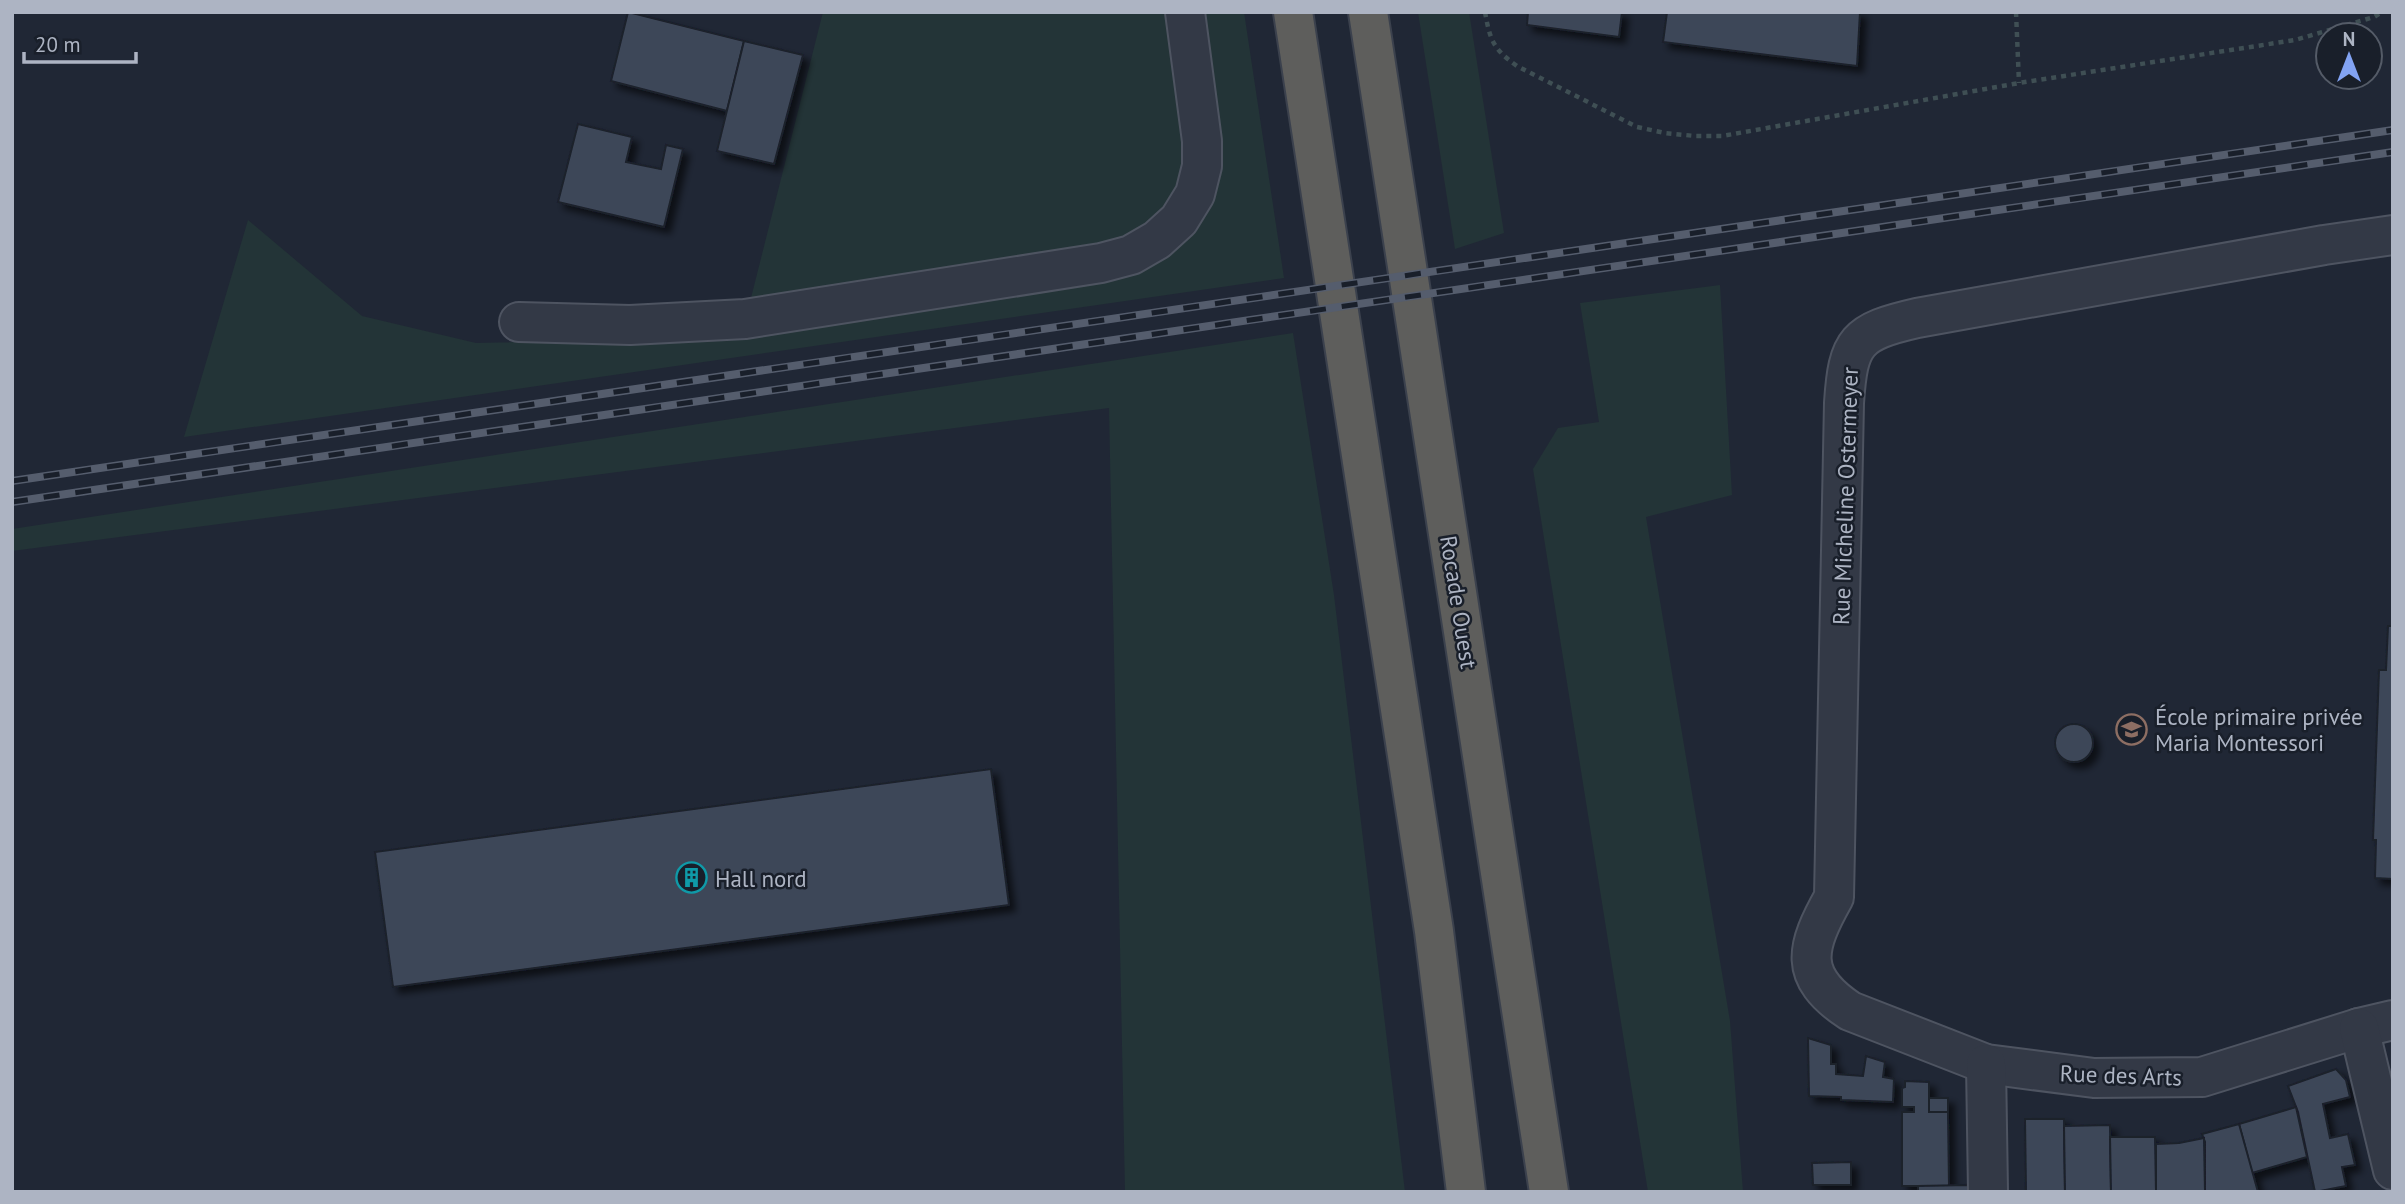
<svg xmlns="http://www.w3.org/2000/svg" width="2405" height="1204" font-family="'PT Sans',sans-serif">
<defs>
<filter id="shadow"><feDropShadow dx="6" dy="6" stdDeviation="3.5" flood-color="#0009"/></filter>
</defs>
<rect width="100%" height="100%" fill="#202735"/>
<g fill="#233437">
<path d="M 823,12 L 1244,12 L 1284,278 L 184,437 L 248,220 L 362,316 L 476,343 L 755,336 L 751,298 Z"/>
<path d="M 1418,12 L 1469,12 L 1504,233 L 1455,249 Z"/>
<path d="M 1720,285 L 1732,495 L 1646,517 L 1730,1021 L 1743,1192 L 1648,1192 L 1533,469 L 1558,428 L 1599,422 L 1580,303 Z"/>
<path d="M 1293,333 L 1334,595 L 1405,1192 L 1125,1192 L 1109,408 L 12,551 L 12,529 Z"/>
</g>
<g fill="#3e4758" stroke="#1b202c" stroke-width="2" filter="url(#shadow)">
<path d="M 628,12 L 744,41 L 727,111 L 611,81 Z"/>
<path d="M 1528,12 L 1622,12 L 1619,37 L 1527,25 Z"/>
<path d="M 1667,12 L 1860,12 L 1857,66 L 1663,42 Z"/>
<path d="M 744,41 L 803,55 L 774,164 L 717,151 Z"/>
<path d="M 578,124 L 632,137 L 626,162 L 661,169 L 666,145 L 683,149 L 664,227 L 558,202 Z"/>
<path d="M 2388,626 L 2393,626 L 2393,879 L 2375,878 L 2376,840 L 2373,840 L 2379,670 L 2386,670 Z"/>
<circle cx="2074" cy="743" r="19"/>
<path d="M 991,769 L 1009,905 L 393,987 L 375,852 Z"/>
<path d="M 1808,1038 L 1831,1045 L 1831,1064 L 1836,1064 L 1836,1074 L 1863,1076 L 1866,1056 L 1885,1062 L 1883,1077 L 1894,1079 L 1893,1102 L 1841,1100 L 1841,1097 L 1809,1096 Z"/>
<path d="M 2336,1069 L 2346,1080 L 2350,1097 L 2323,1104 L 2330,1138 L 2348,1134 L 2355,1165 L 2342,1167 L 2346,1186 L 2315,1192 L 2298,1112 L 2288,1086 Z"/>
<path d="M 1905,1081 L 1929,1082 L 1929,1112 L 1948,1112 L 1949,1186 L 1902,1186 L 1902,1112 L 1914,1112 L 1914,1107 L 1902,1107 L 1902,1088 L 1905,1087 Z"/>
<rect x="1929" y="1098" width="19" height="14"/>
<path d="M 2296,1107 L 2307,1157 L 2252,1173 L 2239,1124 Z"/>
<path d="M 2025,1119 L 2064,1119 L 2065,1192 L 2026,1192 Z"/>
<path d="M 2239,1124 L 2258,1192 L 2205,1192 L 2205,1142 L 2202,1134 Z"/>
<path d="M 2110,1125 L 2111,1192 L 2065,1192 L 2064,1126 Z"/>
<path d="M 2110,1137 L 2155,1137 L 2156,1192 L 2111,1192 Z"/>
<path d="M 2204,1138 L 2205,1192 L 2156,1192 L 2156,1144 L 2179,1143 Z"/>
<path d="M 1851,1162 L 1851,1185 L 1813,1185 L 1812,1163 Z"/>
<path d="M 1968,1185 L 1968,1192 L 1918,1192 L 1918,1186 Z"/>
</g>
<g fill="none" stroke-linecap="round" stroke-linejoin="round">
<defs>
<g id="minor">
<path d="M 2393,235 L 2324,245 L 1917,318 C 1856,332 1848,341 1844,403 L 1834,897 C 1806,947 1797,976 1850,1011 L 1986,1064 L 2094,1078 L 2202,1077 L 2359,1028 L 2393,1020"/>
<path d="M 519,322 L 630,325 L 745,319 L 1101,263 L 1131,255 L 1157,240 L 1179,220 L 1195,194 L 1202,166 L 1202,141 L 1185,12"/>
<path d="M 2359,1028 L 2393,1170"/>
<path d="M 1986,1064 L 1988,1192"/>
</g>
<g id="trunk">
<path d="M 1293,12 L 1434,931 L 1466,1192"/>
<path d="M 1368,12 L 1549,1192"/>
</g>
</defs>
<use href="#minor" stroke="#4e5461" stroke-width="42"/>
<use href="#trunk" stroke="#3b414d" stroke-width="42"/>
<g stroke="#3f4f54" stroke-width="4.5" stroke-dasharray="5 5" stroke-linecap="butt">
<path d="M 1485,12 C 1490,40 1493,49 1517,66 L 1637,127 L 1665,133 L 1695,136 L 1722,136 L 2019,83 L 2295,40 L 2374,17 L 2382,12"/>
<path d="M 2016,12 L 2019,83"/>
</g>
<use href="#minor" stroke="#333946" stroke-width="38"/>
<use href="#trunk" stroke="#5e5e5c" stroke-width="38"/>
<defs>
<g id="rail">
<path d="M 12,481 L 2393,130"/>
<path d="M 12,502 L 2393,152"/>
</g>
</defs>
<use href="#rail" stroke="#555d6d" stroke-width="8"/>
<use href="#rail" stroke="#191f2a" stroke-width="5" stroke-dasharray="16" stroke-linecap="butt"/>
</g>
<defs>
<symbol id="school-ring" viewBox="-11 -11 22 22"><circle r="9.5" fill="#191f2a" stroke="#8d6e63" stroke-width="1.5"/><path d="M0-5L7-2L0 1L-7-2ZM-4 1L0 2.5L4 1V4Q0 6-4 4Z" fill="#8d6e63"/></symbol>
<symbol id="building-ring" viewBox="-11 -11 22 22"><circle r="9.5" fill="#191f2a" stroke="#0f9aa8" stroke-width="1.5"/><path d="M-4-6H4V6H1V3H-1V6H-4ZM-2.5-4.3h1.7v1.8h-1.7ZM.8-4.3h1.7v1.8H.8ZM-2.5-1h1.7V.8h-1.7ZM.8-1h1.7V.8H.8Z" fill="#0f9aa8"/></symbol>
</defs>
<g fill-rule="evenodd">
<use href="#school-ring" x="2114" y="712" width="35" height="35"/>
<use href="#building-ring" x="674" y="860" width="35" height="35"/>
</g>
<g text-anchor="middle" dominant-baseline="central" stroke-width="5" stroke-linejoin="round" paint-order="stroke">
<g font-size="23" fill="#adb4c3" stroke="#191f2a">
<text transform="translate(1845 496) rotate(-88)">Rue Micheline Ostermeyer</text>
<text transform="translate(1459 602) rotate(81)">Rocade Ouest</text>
<text transform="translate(2121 1075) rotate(2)">Rue des Arts</text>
</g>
<g font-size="23" fill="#adb4c3" stroke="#191f2a" text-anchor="start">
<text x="2155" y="716">École primaire privée<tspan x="2155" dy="26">Maria Montessori</tspan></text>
<text x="715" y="878">Hall nord</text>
</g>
</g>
<rect width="2405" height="1204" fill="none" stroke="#adb4c3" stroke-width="28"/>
<g transform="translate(2349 56)"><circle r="33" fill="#191f2a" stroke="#545b67" stroke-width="2"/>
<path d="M0-5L12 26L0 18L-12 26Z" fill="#82a3f3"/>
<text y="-10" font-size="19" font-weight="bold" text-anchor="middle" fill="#adb4c3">N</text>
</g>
<path d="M24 52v10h112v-10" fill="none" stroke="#adb4c3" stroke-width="3.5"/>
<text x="35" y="52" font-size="21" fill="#adb4c3" stroke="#191f2a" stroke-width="5" paint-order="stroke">20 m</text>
</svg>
